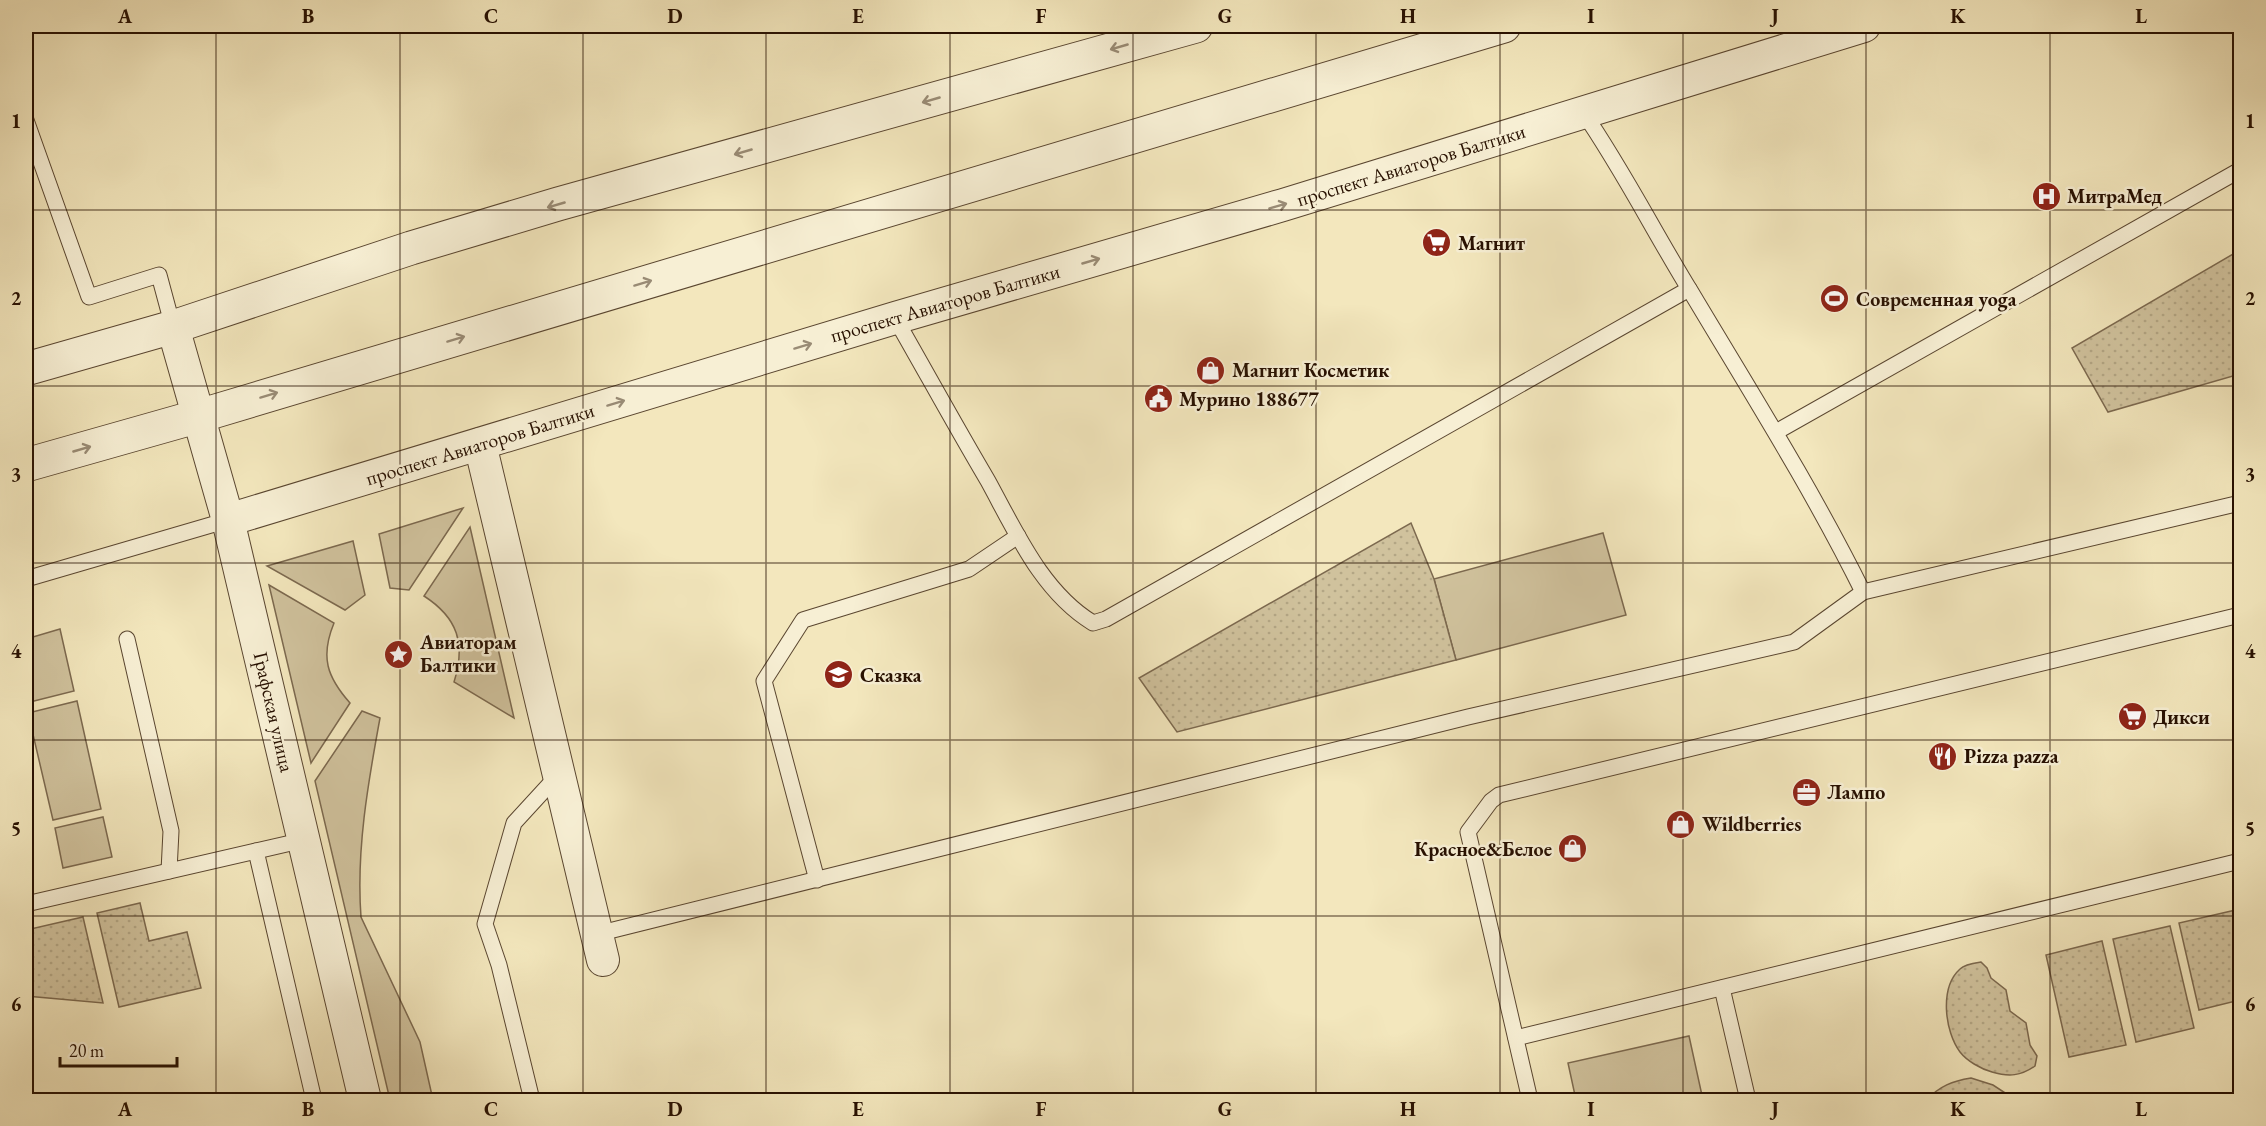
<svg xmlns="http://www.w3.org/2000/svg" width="2266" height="1126" font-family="'EB Garamond',serif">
<defs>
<pattern id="park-dots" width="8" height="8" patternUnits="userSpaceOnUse" patternTransform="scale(1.5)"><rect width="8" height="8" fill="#d0c29d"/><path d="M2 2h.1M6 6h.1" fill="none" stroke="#b3a685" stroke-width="1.8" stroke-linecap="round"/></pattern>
</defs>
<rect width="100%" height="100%" fill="#f3e7bd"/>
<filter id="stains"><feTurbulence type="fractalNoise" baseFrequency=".00333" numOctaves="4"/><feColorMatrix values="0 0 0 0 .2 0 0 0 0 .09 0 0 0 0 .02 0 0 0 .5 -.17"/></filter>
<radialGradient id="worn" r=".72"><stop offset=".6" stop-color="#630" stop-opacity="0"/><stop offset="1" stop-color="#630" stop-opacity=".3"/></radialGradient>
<g fill="#d0c29d" stroke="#7c694f" stroke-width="1.5">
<path d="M 463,508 L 409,590 L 390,588 L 379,534 Z"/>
<path d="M 470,527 L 514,718 L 454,682 C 466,644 458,618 424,596 Z"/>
<path d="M 1603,533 L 1626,615 L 1456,660 L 1434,579 Z"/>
<path d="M 353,541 L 365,595 L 345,610 L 267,566 Z"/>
<path d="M 269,585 L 334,623 C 320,657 327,677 350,703 L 311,763 Z"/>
<path d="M 60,629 L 74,691 L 26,703 L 26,639 Z"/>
<path d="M 77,701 L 101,809 L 53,820 L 28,713 Z"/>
<path d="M 362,711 L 380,718 C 368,783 356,851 361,917 L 420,1042 L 433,1100 L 390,1100 L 315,781 Z"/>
<path d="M 103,817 L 112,857 L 63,868 L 55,828 Z"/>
<path d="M 1689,1036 L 1703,1100 L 1576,1100 L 1568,1063 Z"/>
</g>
<g fill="url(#park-dots)" stroke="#7c694f" stroke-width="1.5">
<path d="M 2240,250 L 2240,374 L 2108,412 L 2072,348 Z"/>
<path d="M 1411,523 L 1434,579 L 1456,660 L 1177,732 L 1139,678 Z"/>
<path d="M 140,903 L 149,941 L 187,932 L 201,988 L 119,1007 L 97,913 Z"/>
<path d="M 2240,909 L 2240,1000 L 2199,1010 L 2179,923 Z"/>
<path d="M 83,917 L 103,1003 L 26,996 L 26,930 Z"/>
<path d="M 2170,926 L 2194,1028 L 2136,1042 L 2113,939 Z"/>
<path d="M 2102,941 L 2126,1045 L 2069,1057 L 2046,955 Z"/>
<path d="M 1981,962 L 1987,968 L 1991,978 L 2006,990 L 2010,1011 L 2026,1023 L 2030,1045 L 2037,1056 L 2035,1066 C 2021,1076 2009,1077 1992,1072 C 1981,1069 1967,1061 1960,1052 C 1945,1032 1939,988 1960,969 C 1965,964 1974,963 1981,962 Z"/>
<path d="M 1971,1078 L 1993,1085 L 2016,1100 L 1927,1100 C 1939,1086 1953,1081 1971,1078 Z"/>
</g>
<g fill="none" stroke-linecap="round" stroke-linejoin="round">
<defs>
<g id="service">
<path d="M 1583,112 C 1623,170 1654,232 1691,292 C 1750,391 1812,489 1863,592"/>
<path d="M 26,120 L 89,297 L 159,275 L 173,327"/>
<path d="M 895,318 C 926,372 956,427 988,481 C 1016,532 1042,592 1093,623 L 1106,619 L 1689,289"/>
<path d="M 1776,432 L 2240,170"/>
<path d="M 26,579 L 228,520"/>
<path d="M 127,639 L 171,831 L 169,871"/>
<path d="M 256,851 L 314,1100"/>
<path d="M 817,880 L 764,681 L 803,620 L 969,569 L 1018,536"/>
<path d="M 26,904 L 304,840"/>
<path d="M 597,934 L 1468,717 L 1794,642 L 1863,592 L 2240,503"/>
<path d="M 1722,988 L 1748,1100"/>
<path d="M 1516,1038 L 2240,861"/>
<path d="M 532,1100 L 499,965 L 485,924 L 514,823 L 559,774"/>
<path d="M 1530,1100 L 1468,832 L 1491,801 L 1499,795 L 2240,615"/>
</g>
<g id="minor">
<path d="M 173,327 L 228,520 L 365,1100"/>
<path d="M 480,444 L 603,960"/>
<path d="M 228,520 L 895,318 L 1283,205 L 1864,26"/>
</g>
<g id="tertiary">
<path d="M 26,369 L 173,327 L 411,248 L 558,204 L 1196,26"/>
<path d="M 26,465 L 199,416 L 1504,26"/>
</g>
</defs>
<use href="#service" stroke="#5a4630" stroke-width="17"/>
<use href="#minor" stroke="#5a4630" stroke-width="34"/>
<use href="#tertiary" stroke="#5a4630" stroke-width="35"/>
<use href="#service" stroke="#f7efd4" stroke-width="15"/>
<use href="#minor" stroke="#f7efd4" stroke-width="32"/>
<use href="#tertiary" stroke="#f7efd4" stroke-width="33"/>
</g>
<defs><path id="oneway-shaft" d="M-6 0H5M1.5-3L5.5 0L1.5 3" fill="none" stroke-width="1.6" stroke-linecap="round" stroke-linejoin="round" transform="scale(1.5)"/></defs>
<g stroke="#998b75">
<use href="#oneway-shaft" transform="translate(1119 47) rotate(164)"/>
<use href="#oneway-shaft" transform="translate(931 100) rotate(164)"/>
<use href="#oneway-shaft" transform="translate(743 152) rotate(164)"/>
<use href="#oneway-shaft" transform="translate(556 205) rotate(164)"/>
<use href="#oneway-shaft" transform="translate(1278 206) rotate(-16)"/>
<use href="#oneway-shaft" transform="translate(1091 261) rotate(-16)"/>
<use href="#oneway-shaft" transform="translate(643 283) rotate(-17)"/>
<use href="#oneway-shaft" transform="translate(456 339) rotate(-17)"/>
<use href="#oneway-shaft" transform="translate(803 346) rotate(-17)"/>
<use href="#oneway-shaft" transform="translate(269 395) rotate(-17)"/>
<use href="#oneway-shaft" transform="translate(616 403) rotate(-17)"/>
<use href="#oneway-shaft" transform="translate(82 449) rotate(-16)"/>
</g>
<path fill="none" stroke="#271001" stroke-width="1.5" stroke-opacity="0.55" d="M 216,26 L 216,1100M 400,26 L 400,1100M 583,26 L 583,1100M 766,26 L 766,1100M 950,26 L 950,1100M 1133,26 L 1133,1100M 1316,26 L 1316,1100M 1500,26 L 1500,1100M 1683,26 L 1683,1100M 1866,26 L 1866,1100M 2050,26 L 2050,1100M 26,210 L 2240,210M 26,386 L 2240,386M 26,563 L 2240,563M 26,740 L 2240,740M 26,916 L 2240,916"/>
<defs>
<symbol id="hospital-disc" viewBox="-11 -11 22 22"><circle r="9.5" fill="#8f2418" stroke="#f7efd4"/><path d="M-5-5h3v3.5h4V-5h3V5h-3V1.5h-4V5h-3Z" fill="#fff"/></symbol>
<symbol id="supermarket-disc" viewBox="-11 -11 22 22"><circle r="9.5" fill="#8f2418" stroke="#f7efd4"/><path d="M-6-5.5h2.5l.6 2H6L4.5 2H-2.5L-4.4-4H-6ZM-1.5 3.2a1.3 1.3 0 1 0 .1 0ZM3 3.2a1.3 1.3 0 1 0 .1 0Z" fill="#fff"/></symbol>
<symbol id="stadium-disc" viewBox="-11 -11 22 22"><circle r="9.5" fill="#8f2418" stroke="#f7efd4"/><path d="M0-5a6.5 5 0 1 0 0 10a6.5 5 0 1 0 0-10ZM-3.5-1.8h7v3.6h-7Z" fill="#fff"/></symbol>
<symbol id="shop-disc" viewBox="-11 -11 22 22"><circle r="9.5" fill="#8f2418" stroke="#f7efd4"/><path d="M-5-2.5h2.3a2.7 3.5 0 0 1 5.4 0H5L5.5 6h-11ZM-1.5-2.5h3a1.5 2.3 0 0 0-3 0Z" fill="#fff"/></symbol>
<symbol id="civic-disc" viewBox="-11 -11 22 22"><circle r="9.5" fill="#8f2418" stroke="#f7efd4"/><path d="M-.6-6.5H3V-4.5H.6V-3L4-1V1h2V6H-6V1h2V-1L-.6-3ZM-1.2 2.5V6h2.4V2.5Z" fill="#fff"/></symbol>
<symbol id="sight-disc" viewBox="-11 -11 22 22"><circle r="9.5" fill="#8f2418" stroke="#f7efd4"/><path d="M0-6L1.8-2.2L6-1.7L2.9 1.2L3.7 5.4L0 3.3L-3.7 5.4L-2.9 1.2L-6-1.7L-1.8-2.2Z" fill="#fff"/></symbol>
<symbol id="school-disc" viewBox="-11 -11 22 22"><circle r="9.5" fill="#8f2418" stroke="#f7efd4"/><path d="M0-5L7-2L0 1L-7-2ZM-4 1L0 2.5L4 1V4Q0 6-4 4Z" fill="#fff"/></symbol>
<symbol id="restaurant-disc" viewBox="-11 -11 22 22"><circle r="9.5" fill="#8f2418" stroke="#f7efd4"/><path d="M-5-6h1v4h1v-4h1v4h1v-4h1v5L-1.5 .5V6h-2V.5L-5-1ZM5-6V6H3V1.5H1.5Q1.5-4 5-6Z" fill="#fff"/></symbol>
<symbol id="office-disc" viewBox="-11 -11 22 22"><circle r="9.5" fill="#8f2418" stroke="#f7efd4"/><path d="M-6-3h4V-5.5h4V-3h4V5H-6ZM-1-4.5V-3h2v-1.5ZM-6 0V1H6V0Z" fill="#fff"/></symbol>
</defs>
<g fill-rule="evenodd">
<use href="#hospital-disc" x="2030" y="180" width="33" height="33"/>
<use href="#supermarket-disc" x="1420" y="226" width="33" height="33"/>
<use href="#stadium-disc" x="1818" y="282" width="33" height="33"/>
<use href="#shop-disc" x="1194" y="354" width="33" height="33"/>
<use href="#civic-disc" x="1142" y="382" width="33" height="33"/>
<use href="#sight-disc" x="382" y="638" width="33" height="33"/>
<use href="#school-disc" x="822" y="658" width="33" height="33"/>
<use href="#supermarket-disc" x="2116" y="700" width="33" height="33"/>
<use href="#restaurant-disc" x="1926" y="740" width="33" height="33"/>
<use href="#office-disc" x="1790" y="776" width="33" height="33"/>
<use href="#shop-disc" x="1664" y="808" width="33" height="33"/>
<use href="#shop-disc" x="1556" y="832" width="33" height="33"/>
</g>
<g text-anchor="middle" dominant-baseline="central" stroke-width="5" stroke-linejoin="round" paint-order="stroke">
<g font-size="20" fill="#271001" stroke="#f7efd4">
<text transform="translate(1411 165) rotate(-17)">проспект Авиаторов Балтики</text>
<text transform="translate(945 303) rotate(-16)">проспект Авиаторов Балтики</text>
<text transform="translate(480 444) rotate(-17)">проспект Авиаторов Балтики</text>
<text transform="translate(274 712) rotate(77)">Графская улица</text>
</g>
<g font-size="20" font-weight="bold" fill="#271001" stroke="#f7efd4" text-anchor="start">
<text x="2067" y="196">МитраМед</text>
<text x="1458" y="243">Магнит</text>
<text x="1856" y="299">Современная yoga</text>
<text x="1232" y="370">Магнит Косметик</text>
<text x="1179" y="399">Мурино 188677</text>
<text x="420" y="642">Авиаторам<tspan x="420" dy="23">Балтики</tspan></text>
<text x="860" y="675">Сказка</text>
<text x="2153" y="717">Дикси</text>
<text x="1964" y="756">Pizza pazza</text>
<text x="1827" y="792">Лампо</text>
<text x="1702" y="824">Wildberries</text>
<text x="1552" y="849" text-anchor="end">Красное&amp;Белое</text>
</g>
</g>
<rect width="2266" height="1126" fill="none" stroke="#f3e7bd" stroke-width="66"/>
<path d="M60 1057v9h117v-9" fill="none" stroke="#271001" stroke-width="3"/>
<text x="69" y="1057" font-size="18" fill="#271001" stroke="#f7efd4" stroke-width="4.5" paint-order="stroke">20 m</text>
<rect x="33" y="33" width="2200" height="1060" fill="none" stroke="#271001" stroke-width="2"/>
<g font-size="20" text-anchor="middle" font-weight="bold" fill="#271001">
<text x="125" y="23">A</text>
<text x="308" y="23">B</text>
<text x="491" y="23">C</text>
<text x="675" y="23">D</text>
<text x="858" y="23">E</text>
<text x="1041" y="23">F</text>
<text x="1225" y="23">G</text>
<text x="1408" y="23">H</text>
<text x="1591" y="23">I</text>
<text x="1775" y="23">J</text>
<text x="1958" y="23">K</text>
<text x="2141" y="23">L</text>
<text x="16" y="128">1</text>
<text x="2250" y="128">1</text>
<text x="16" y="305">2</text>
<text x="2250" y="305">2</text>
<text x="16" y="481">3</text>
<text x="2250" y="481">3</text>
<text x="16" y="658">4</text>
<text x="2250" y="658">4</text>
<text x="16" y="835">5</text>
<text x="2250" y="835">5</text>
<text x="16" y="1011">6</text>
<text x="2250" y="1011">6</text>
<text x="125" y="1116">A</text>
<text x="308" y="1116">B</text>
<text x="491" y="1116">C</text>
<text x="675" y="1116">D</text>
<text x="858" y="1116">E</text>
<text x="1041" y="1116">F</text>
<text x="1225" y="1116">G</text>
<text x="1408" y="1116">H</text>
<text x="1591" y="1116">I</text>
<text x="1775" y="1116">J</text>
<text x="1958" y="1116">K</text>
<text x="2141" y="1116">L</text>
</g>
<rect width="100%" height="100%" filter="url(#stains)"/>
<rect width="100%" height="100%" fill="url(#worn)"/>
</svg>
